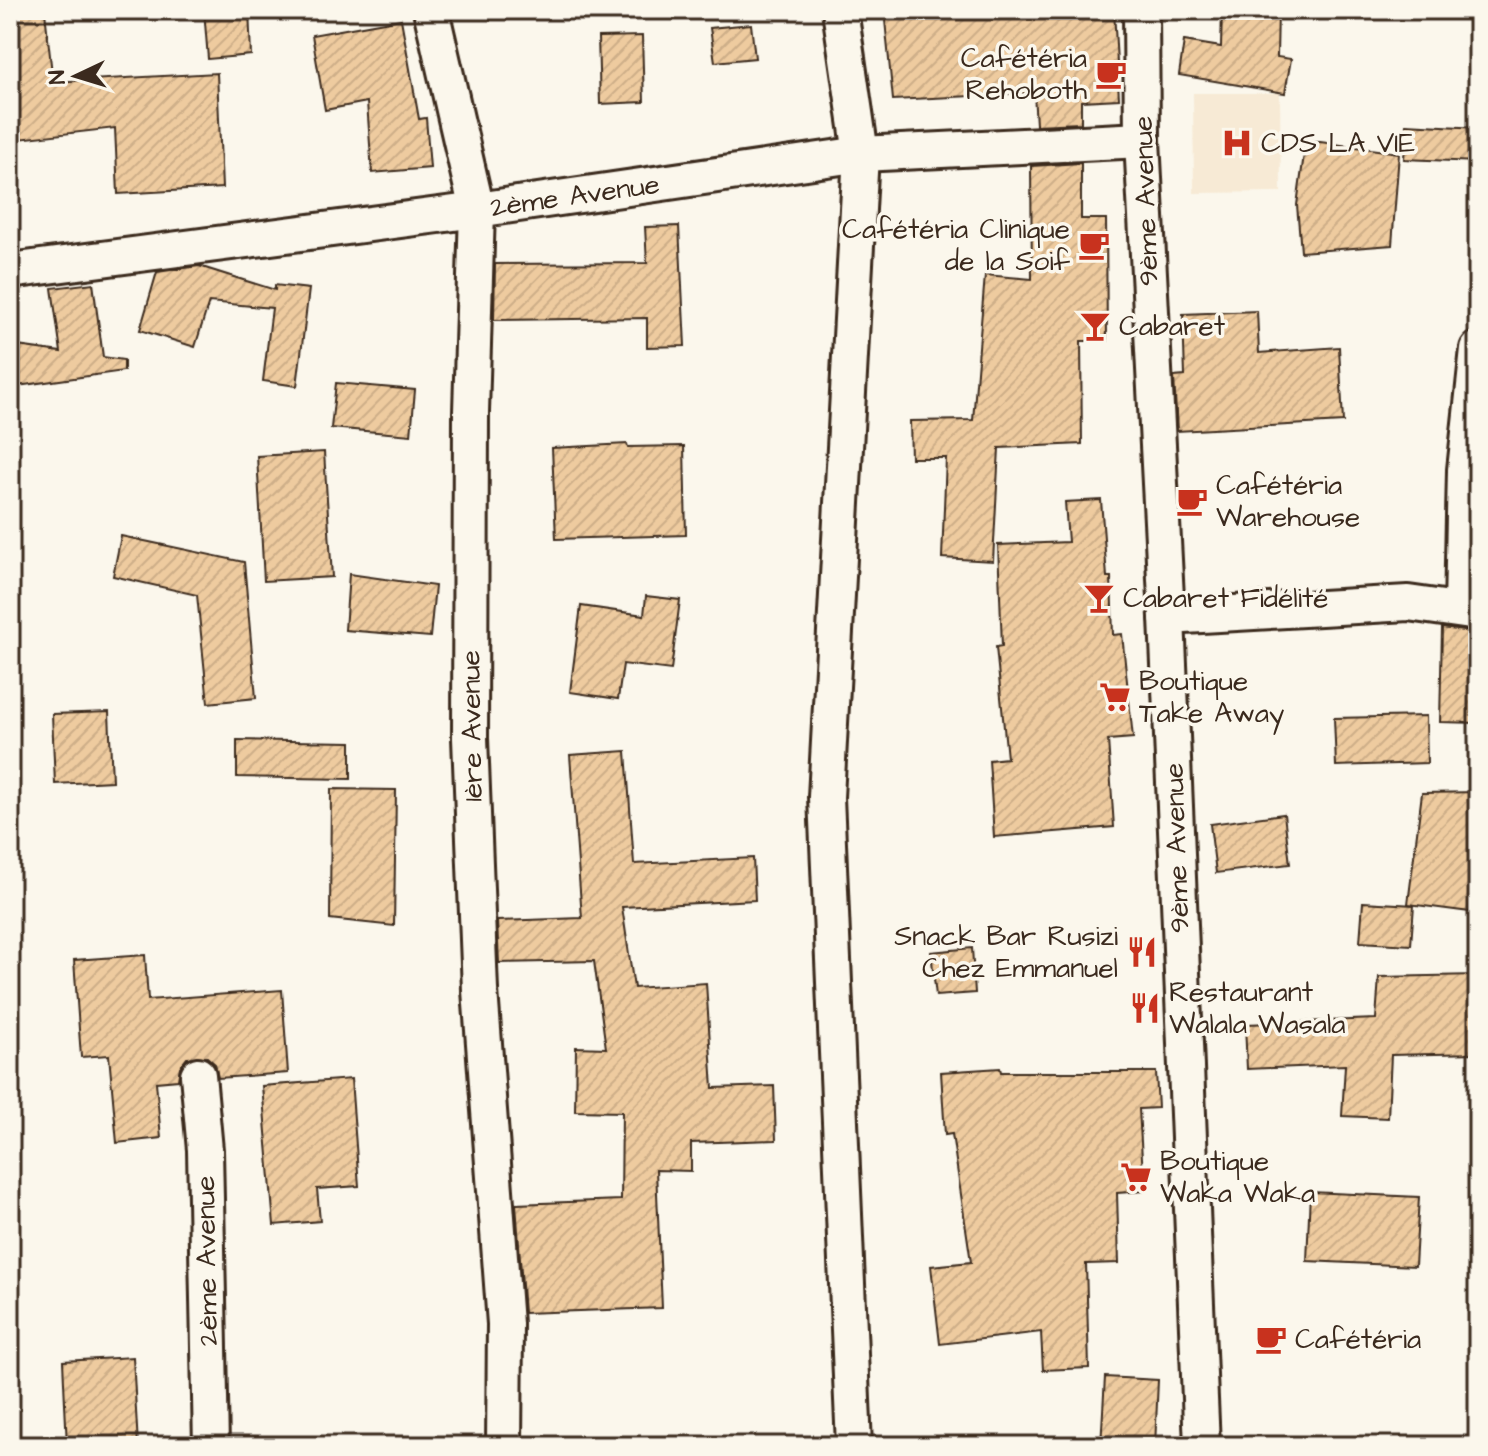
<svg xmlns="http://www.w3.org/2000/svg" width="1488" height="1456" font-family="'Architects Daughter',sans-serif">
<defs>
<pattern id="building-hatch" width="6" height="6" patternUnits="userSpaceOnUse" patternTransform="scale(2)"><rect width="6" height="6" fill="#eecb9f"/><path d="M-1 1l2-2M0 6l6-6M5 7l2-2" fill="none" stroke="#cdae88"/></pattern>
</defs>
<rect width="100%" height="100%" fill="#fbf7ec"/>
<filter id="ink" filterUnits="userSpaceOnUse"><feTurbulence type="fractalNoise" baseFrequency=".0125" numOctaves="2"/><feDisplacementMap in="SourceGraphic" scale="16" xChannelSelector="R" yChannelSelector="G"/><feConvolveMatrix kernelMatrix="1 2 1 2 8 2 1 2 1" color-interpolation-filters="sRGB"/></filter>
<g filter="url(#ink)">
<path fill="#f7ead5" d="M 1193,93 L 1280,93 L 1281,192 L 1194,193 Z"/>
<g fill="url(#building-hatch)" stroke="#3b2a1e" stroke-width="2">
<path d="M 204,10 L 249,10 L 251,55 L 208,59 Z"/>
<path d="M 884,10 L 1114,10 L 1119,99 L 1081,101 L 1081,123 L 1036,125 L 1034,93 L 893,100 Z"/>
<path d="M 1222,10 L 1278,10 L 1277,57 L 1291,59 L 1285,93 L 1179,75 L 1184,41 L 1221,47 Z"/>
<path d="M 45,12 L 53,82 L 217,73 L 222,188 L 118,194 L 115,128 L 10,140 L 10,16 Z"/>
<path d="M 401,19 L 419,119 L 426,118 L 430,168 L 372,173 L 367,102 L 325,110 L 312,35 Z"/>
<path d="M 751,24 L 755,58 L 715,62 L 710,28 Z"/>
<path d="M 642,36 L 644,102 L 600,104 L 598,37 Z"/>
<path d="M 1406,124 L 1478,128 L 1478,162 L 1404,159 Z"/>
<path d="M 1306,140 L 1399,153 L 1392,245 L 1301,252 L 1297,205 Z"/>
<path d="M 1081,163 L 1081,219 L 1106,219 L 1107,341 L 1081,341 L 1082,444 L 999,448 L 993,561 L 942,558 L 946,458 L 911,458 L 910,421 L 973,420 L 985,275 L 1032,279 L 1031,166 Z"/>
<path d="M 679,226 L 685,346 L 647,347 L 647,318 L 494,320 L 495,264 L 647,263 L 645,227 Z"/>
<path d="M 199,266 L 275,290 L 275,285 L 309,289 L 297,386 L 263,381 L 272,308 L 209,302 L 195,347 L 140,330 L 157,272 Z"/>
<path d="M 93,283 L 103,357 L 124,360 L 124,371 L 10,387 L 10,345 L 61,352 L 52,288 Z"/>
<path d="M 1257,311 L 1259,353 L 1339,347 L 1343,422 L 1177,431 L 1174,377 L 1185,376 L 1183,314 Z"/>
<path d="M 336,383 L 415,390 L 411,435 L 331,428 Z"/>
<path d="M 627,444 L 628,447 L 684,446 L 686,535 L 556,539 L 552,448 Z"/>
<path d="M 324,452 L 332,577 L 264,581 L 257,456 Z"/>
<path d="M 1101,500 L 1107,577 L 1111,577 L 1113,635 L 1122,634 L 1133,738 L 1108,740 L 1114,827 L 994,837 L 989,760 L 1007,758 L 996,647 L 1002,646 L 998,545 L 1068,542 L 1065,502 Z"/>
<path d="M 121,536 L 244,562 L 256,698 L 208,703 L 197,595 L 113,576 Z"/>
<path d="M 349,574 L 435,586 L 430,637 L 345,630 Z"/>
<path d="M 646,596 L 680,600 L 671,670 L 623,664 L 618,699 L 570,692 L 581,606 L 644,615 Z"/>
<path d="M 1442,628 L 1478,633 L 1478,723 L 1440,722 Z"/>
<path d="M 109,712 L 112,781 L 55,784 L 52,714 Z"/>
<path d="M 1426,716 L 1427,763 L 1336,766 L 1334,718 Z"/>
<path d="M 237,740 L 351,742 L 351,779 L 237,777 Z"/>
<path d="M 626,751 L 634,864 L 753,858 L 755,900 L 622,907 L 634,988 L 706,983 L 713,1088 L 774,1086 L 776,1140 L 691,1143 L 691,1171 L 656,1170 L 662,1308 L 524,1313 L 516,1204 L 621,1200 L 622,1112 L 575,1111 L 576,1047 L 606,1048 L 594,961 L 499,963 L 497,921 L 582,918 L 570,755 Z"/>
<path d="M 331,789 L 396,790 L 394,926 L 330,919 Z"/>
<path d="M 1478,792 L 1478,913 L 1408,904 L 1422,793 Z"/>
<path d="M 1284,814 L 1290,864 L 1216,873 L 1210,824 Z"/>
<path d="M 1363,902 L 1414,905 L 1411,945 L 1360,942 Z"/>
<path d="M 972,948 L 975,993 L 936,996 L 931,952 Z"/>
<path d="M 145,955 L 148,1000 L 282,990 L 288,1073 L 218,1078 L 215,1064 L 207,1057 L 187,1058 L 180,1067 L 178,1080 L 156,1082 L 161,1138 L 117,1143 L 109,1055 L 81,1057 L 74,960 Z"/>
<path d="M 1478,975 L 1478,1053 L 1391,1055 L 1388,1118 L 1342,1116 L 1345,1065 L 1247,1069 L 1245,1024 L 1376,1019 L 1379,977 Z"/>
<path d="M 1000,1068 L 1001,1072 L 1156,1072 L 1158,1108 L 1139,1109 L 1144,1191 L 1117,1193 L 1119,1263 L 1086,1264 L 1089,1368 L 1043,1370 L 1041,1332 L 940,1344 L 931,1266 L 971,1262 L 952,1134 L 945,1135 L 941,1072 Z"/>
<path d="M 351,1079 L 359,1186 L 317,1189 L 320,1221 L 274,1225 L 262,1086 Z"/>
<path d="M 1310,1192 L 1419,1197 L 1415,1266 L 1307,1261 Z"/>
<path d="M 133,1357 L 138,1446 L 67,1446 L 63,1361 Z"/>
<path d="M 1105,1377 L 1158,1380 L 1155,1446 L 1101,1446 Z"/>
</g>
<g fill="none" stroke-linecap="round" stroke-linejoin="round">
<defs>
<g id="minor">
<path d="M 431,10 L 477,210 L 471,412 L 470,738 L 480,990 L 505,1324 L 504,1446"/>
<path d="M 840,10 L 861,154 L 826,797 L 854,1446"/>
<path d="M 1141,10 L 1142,140 L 1167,617 L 1202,1446"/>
<path d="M 10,271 L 477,210 L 861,154 L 1142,140"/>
<path d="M 1462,609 L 1465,470 L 1478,349"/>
<path d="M 1167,617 L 1408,603 L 1478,613"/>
<path d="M 198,1075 L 205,1150 L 211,1446"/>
</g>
</defs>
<use href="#minor" stroke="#3b2a1e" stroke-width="40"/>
<use href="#minor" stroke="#fbf7ec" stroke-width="34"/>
</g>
</g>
<defs>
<symbol id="cafe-bare" viewBox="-9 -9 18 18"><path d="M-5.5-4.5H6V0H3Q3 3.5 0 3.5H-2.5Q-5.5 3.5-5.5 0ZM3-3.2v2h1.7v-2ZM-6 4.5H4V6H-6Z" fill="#c8321e" stroke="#fbf7ec" stroke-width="2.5" paint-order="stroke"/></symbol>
<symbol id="hospital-bare" viewBox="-9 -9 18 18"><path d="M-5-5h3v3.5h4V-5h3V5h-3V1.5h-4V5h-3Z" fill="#c8321e" stroke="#fbf7ec" stroke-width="2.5" paint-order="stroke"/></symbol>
<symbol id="bar-bare" viewBox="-9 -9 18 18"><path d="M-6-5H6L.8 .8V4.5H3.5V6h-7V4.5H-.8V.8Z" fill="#c8321e" stroke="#fbf7ec" stroke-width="2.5" paint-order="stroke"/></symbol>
<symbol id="supermarket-bare" viewBox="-9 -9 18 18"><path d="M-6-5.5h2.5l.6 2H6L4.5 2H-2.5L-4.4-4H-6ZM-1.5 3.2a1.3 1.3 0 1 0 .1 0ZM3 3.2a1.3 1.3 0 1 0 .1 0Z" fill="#c8321e" stroke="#fbf7ec" stroke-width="2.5" paint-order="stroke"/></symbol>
<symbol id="restaurant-bare" viewBox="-9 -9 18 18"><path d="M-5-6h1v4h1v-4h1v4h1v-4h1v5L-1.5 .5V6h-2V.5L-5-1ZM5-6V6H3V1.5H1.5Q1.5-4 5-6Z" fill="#c8321e" stroke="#fbf7ec" stroke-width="2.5" paint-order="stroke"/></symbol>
</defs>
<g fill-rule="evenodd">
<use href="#cafe-bare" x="1089" y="52" width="44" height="44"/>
<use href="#hospital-bare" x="1215" y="121" width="44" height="44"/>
<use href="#cafe-bare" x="1072" y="223" width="44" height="44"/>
<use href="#bar-bare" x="1073" y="304" width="44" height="44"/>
<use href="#cafe-bare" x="1170" y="479" width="44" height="44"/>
<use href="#bar-bare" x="1077" y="576" width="44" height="44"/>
<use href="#supermarket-bare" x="1093" y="675" width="44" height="44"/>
<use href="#restaurant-bare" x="1120" y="930" width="44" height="44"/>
<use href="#restaurant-bare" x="1123" y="986" width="44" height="44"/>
<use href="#supermarket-bare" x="1114" y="1155" width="44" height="44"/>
<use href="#cafe-bare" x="1249" y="1317" width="44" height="44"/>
</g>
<g text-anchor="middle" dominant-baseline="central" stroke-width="7" stroke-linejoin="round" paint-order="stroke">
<g font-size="28" fill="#3b2a1e" stroke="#fbf7ec" text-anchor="start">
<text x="1087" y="58" text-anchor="end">Cafétéria<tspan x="1087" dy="32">Rehoboth</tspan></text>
<text x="1261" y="143">CDS LA VIE</text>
<text x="1070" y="229" text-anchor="end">Cafétéria Clinique<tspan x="1070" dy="32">de la Soif</tspan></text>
<text x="1119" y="326">Cabaret</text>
<text x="1216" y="485">Cafétéria<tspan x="1216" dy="32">Warehouse</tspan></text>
<text x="1123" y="598">Cabaret Fidélité</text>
<text x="1139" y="681">Boutique<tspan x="1139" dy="32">Take Away</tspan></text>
<text x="1118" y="936" text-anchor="end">Snack Bar Rusizi<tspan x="1118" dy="32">Chez Emmanuel</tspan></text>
<text x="1169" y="992">Restaurant<tspan x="1169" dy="32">Walala Wasala</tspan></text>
<text x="1160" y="1161">Boutique<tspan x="1160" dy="32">Waka Waka</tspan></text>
<text x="1295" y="1339">Cafétéria</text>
</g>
<g font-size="28" fill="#3b2a1e" stroke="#fbf7ec">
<text transform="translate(575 196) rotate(-8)">2ème Avenue</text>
<text transform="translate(1146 201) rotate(-92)">9ème Avenue</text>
<text transform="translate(472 726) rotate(-91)">1ère Avenue</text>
<text transform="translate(1177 848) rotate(-92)">9ème Avenue</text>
<text transform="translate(207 1261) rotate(-91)">2ème Avenue</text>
</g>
</g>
<rect width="1488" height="1456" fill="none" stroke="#fbf7ec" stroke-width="40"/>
<rect x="20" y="20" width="1448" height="1416" fill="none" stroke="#3b2a1e" stroke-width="3" filter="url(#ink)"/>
<g transform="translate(76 76) rotate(266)" stroke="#fbf7ec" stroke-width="6" paint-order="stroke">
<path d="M0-6L14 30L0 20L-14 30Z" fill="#3b2a1e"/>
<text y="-12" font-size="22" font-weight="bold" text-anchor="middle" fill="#3b2a1e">N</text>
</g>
</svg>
